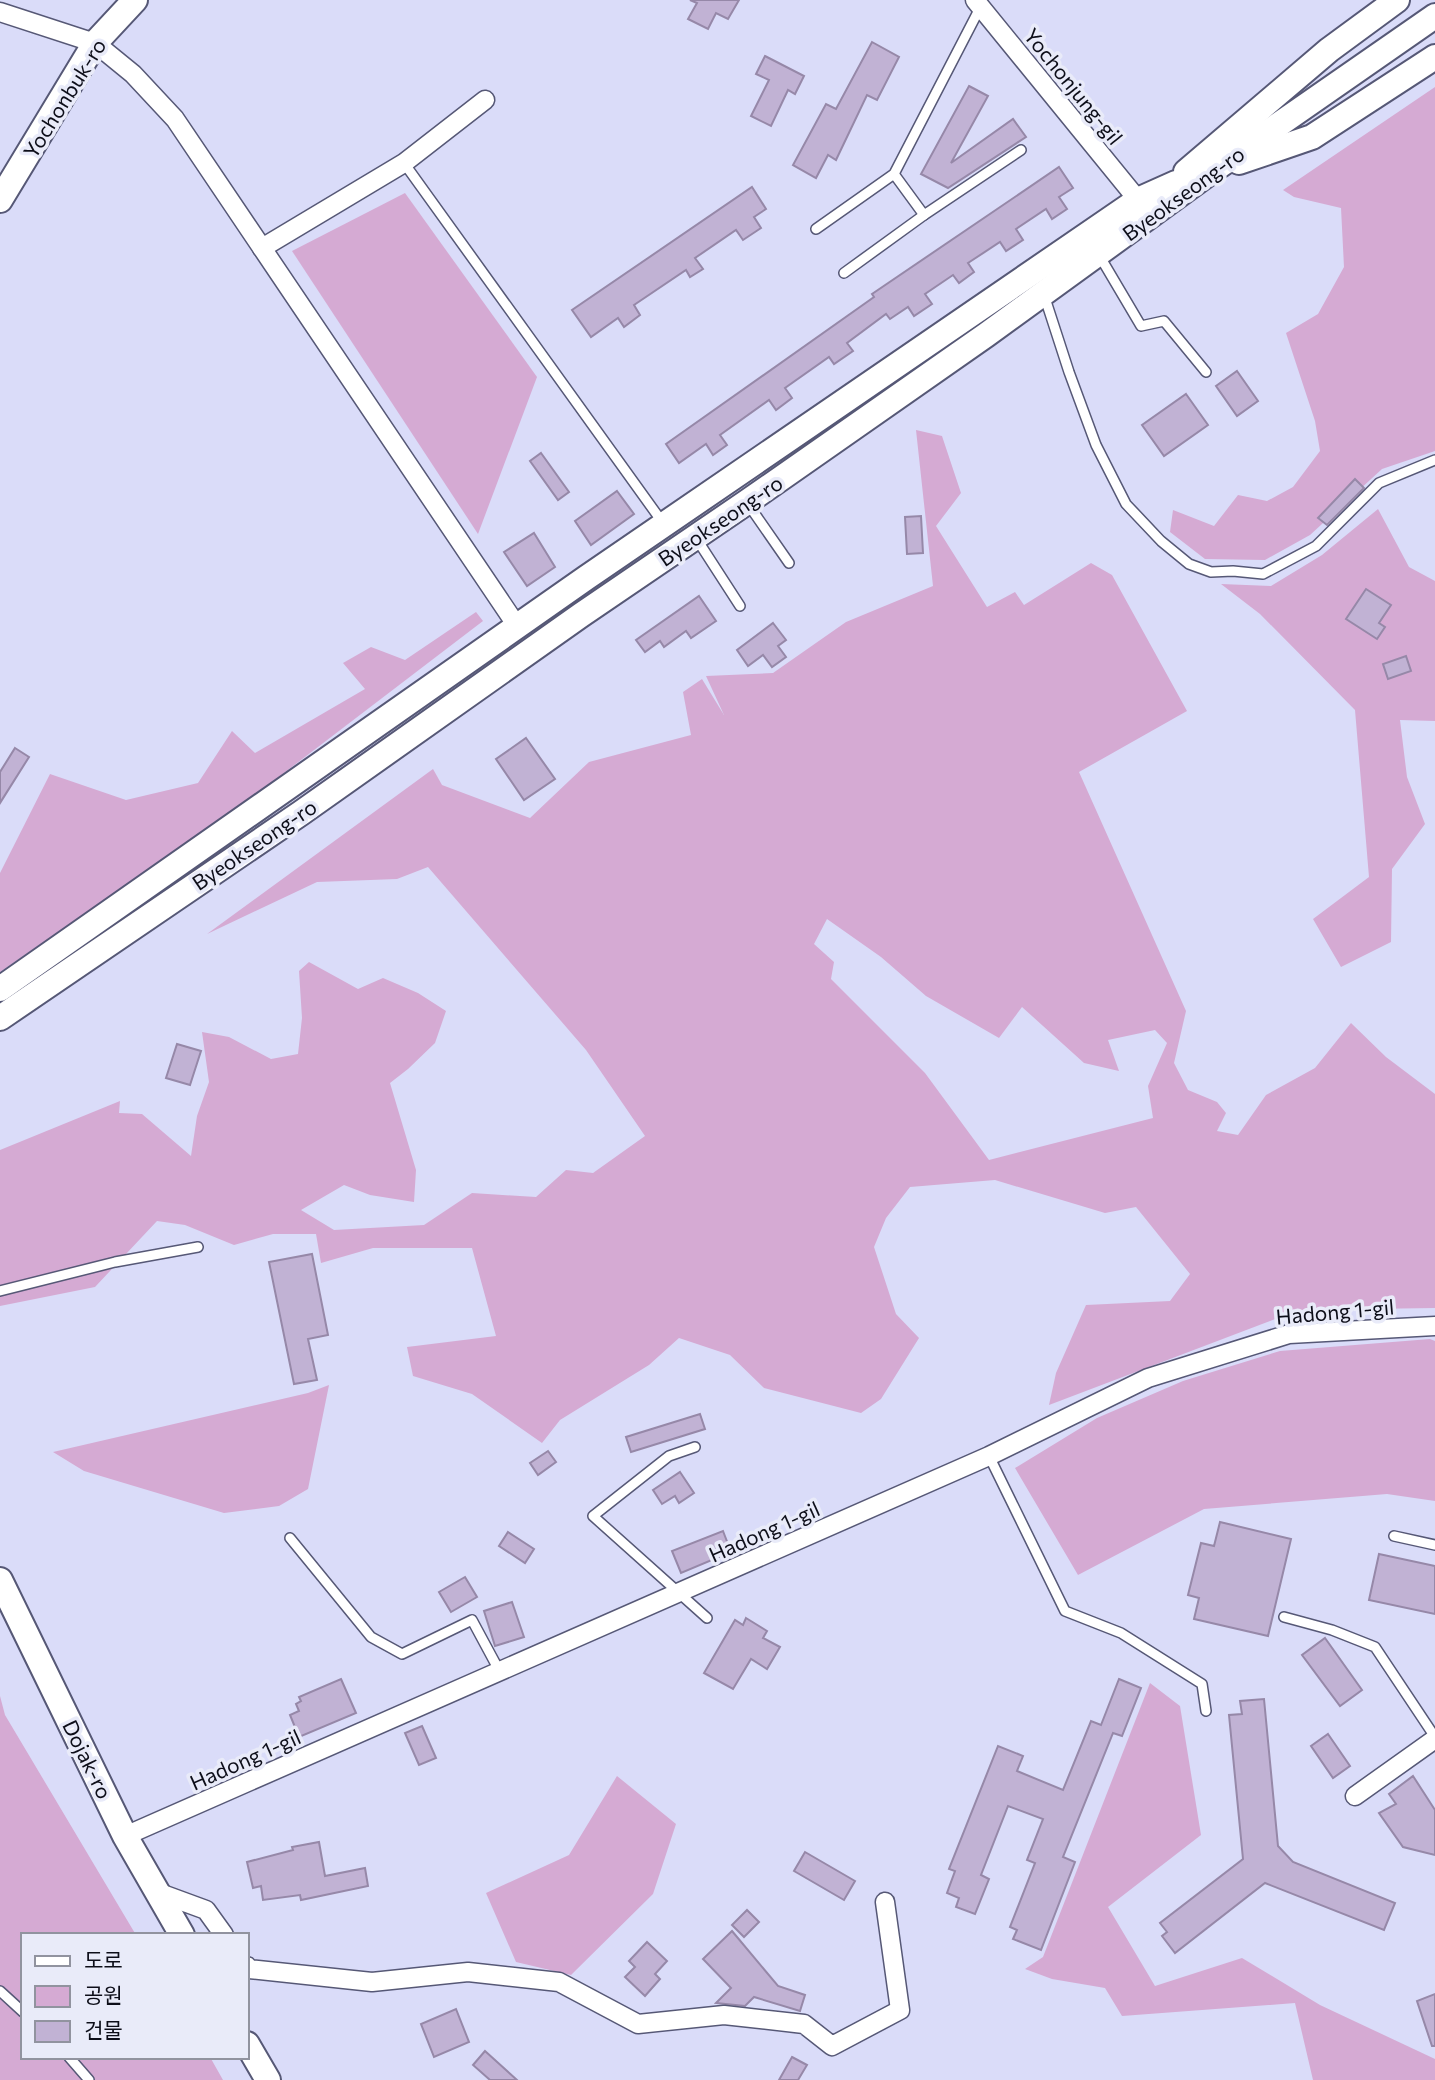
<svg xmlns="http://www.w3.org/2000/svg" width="1435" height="2080" font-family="Commissioner,'Noto Sans KR',sans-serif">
<rect width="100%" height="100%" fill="#dadcf9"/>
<g fill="#d5aad3" fill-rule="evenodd">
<path d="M 1435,87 L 1435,451 L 1382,469 L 1310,535 L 1265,560 L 1205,559 L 1170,532 L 1173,510 L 1214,526 L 1238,495 L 1267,501 L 1293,487 L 1320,451 L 1315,421 L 1286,333 L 1318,314 L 1344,267 L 1341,208 L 1294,197 L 1283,190 Z"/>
<path d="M 405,193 L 537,377 L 478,534 L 292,251 Z"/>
<path d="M 916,430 L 942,436 L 961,493 L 936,526 L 987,607 L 1015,592 L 1024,605 L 1091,563 L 1112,575 L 1187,711 L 1079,772 L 1186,1011 L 1174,1063 L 1188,1090 L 1217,1102 L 1226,1113 L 1217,1131 L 1238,1135 L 1266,1095 L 1315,1068 L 1351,1023 L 1386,1057 L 1435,1094 L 1435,1308 L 1299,1310 L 1049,1405 L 1056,1373 L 1086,1305 L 1170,1301 L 1190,1274 L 1136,1207 L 1105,1213 L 995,1180 L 910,1187 L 886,1218 L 874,1247 L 896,1314 L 919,1338 L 881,1399 L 861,1413 L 764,1388 L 730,1355 L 679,1338 L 649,1365 L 560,1420 L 542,1443 L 472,1394 L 413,1376 L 407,1347 L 496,1336 L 472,1248 L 373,1248 L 321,1263 L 316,1234 L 273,1234 L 234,1245 L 185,1225 L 157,1221 L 95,1287 L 0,1306 L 0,1150 L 120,1101 L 119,1113 L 142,1114 L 191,1156 L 197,1116 L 209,1082 L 202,1032 L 229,1037 L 271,1059 L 298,1054 L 302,1018 L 299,971 L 309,962 L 358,989 L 383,978 L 418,993 L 446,1011 L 435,1043 L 408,1069 L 390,1083 L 416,1170 L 414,1202 L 370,1195 L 344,1185 L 301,1210 L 334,1230 L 424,1225 L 472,1193 L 536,1197 L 566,1170 L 593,1173 L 645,1136 L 586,1050 L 428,867 L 397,879 L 317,882 L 207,934 L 433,769 L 442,785 L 530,818 L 589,762 L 691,735 L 683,692 L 702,679 L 724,715 L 706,676 L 773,673 L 846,622 L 933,586 ZM 827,919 L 881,957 L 926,996 L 999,1038 L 1022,1007 L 1084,1063 L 1119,1071 L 1108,1040 L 1155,1030 L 1167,1043 L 1148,1086 L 1153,1118 L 989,1160 L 925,1073 L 831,979 L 834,962 L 814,944 Z"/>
<path d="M 1378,509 L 1409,567 L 1435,581 L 1435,721 L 1400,720 L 1407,777 L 1425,824 L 1392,869 L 1391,942 L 1341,967 L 1313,919 L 1369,877 L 1355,710 L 1260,614 L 1221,584 L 1271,586 L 1322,555 Z"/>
<path d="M 476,612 L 483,621 L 225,818 L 0,972 L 0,873 L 50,774 L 126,800 L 198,783 L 232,731 L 255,753 L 365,689 L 343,663 L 371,647 L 405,660 Z"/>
<path d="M 1430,1339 L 1435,1341 L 1435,1501 L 1387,1494 L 1204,1509 L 1078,1575 L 1015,1468 L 1097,1418 L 1183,1381 L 1280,1351 Z"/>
<path d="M 329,1385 L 308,1489 L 279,1506 L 224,1513 L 84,1471 L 53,1452 L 308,1393 Z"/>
<path d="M 1150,1683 L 1180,1706 L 1201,1835 L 1108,1907 L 1155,1986 L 1242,1958 L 1320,2005 L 1435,2059 L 1435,2080 L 1313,2080 L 1295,2003 L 1122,2016 L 1105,1988 L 1052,1979 L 1025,1969 L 1043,1957 Z"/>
<path d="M 0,1696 L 5,1715 L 136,1935 L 23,1935 L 23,2057 L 210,2057 L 223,2080 L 0,2080 Z"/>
<path d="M 617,1776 L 676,1824 L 653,1894 L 571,1975 L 516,1962 L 486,1893 L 569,1855 Z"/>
</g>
<g fill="#c1b2d4" stroke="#9688a8" stroke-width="2">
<path d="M 690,0 L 739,0 L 728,19 L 716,13 L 708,29 L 688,19 L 697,3 Z"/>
<path d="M 872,42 L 899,57 L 877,100 L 867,95 L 836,160 L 828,155 L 816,178 L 793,165 L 826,104 L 836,109 Z"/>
<path d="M 765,56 L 804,76 L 795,94 L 788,90 L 771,126 L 751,116 L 769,80 L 756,74 Z"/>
<path d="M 969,86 L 988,96 L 951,163 L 1013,119 L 1026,137 L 948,188 L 921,174 Z"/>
<path d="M 1059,167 L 1073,188 L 1059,197 L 1067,209 L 1052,219 L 1046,209 L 1016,229 L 1023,240 L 1006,251 L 1000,242 L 968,263 L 974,272 L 959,283 L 953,275 L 925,294 L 932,304 L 914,316 L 908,307 L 890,319 L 886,314 L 847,343 L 853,351 L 834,364 L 829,357 L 785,388 L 792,398 L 776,410 L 769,400 L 720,435 L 727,445 L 713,455 L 706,444 L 679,463 L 666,444 L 874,297 L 872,294 Z"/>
<path d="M 752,187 L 766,209 L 754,217 L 761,228 L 743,240 L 736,230 L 695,258 L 703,269 L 690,277 L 686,270 L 634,305 L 640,315 L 624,327 L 618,318 L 591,337 L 572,310 Z"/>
<path d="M 1237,371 L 1258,401 L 1237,416 L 1216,386 Z"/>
<path d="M 1186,394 L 1208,425 L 1164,456 L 1142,425 Z"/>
<path d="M 541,453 L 569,492 L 558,500 L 530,461 Z"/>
<path d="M 1355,479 L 1364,488 L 1327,525 L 1318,518 Z"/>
<path d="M 617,491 L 634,514 L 591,545 L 575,521 Z"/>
<path d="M 921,516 L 923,553 L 907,554 L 905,517 Z"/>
<path d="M 534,533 L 555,567 L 527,586 L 504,552 Z"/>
<path d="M 1366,589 L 1391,605 L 1379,623 L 1385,627 L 1377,639 L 1346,619 Z"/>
<path d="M 699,596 L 716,621 L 691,638 L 686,631 L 664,647 L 660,641 L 645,652 L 636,640 Z"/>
<path d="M 773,623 L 786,640 L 778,646 L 786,657 L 772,667 L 763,655 L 748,666 L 737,650 Z"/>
<path d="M 1406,656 L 1411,671 L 1388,679 L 1383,664 Z"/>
<path d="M 526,738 L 555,779 L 524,800 L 496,759 Z"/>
<path d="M 15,748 L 29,757 L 0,803 L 0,772 Z"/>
<path d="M 177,1044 L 201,1051 L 190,1085 L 166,1078 Z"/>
<path d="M 312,1254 L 328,1335 L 308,1339 L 317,1380 L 294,1384 L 269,1262 Z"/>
<path d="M 700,1414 L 705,1429 L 631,1452 L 626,1437 Z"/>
<path d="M 548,1451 L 556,1462 L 538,1475 L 530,1463 Z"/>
<path d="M 680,1472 L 694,1493 L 679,1503 L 675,1496 L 662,1504 L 653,1490 Z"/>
<path d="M 1220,1522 L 1291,1539 L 1268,1636 L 1194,1619 L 1199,1598 L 1188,1595 L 1201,1543 L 1214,1546 Z"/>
<path d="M 723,1531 L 731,1552 L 681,1573 L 672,1551 Z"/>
<path d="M 508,1532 L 534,1549 L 525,1563 L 499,1546 Z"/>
<path d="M 1379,1554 L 1435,1566 L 1435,1614 L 1369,1600 Z"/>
<path d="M 465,1577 L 477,1597 L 451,1612 L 439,1592 Z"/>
<path d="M 512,1602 L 524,1637 L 495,1646 L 484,1611 Z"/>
<path d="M 746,1618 L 767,1631 L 763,1638 L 780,1647 L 767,1669 L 751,1659 L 733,1689 L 704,1673 L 735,1620 L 743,1625 Z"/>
<path d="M 1325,1638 L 1362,1690 L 1340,1706 L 1302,1655 Z"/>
<path d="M 341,1679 L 356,1713 L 299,1737 L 290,1715 L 299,1711 L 296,1704 L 301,1701 L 299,1697 Z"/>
<path d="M 1119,1679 L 1141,1688 L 1122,1736 L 1113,1733 L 1063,1857 L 1075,1862 L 1041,1950 L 1013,1939 L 1017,1930 L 1010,1927 L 1035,1863 L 1027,1860 L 1043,1819 L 1008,1806 L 981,1875 L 989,1879 L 975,1914 L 956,1907 L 959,1898 L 947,1893 L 955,1871 L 949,1869 L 998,1746 L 1023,1756 L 1017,1771 L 1063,1790 L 1091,1721 L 1101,1725 Z"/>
<path d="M 1264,1699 L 1278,1846 L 1293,1862 L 1395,1903 L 1384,1930 L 1265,1883 L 1175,1953 L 1162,1936 L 1167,1932 L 1160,1923 L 1243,1859 L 1229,1715 L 1242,1714 L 1240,1701 Z"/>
<path d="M 422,1726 L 436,1758 L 419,1765 L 405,1733 Z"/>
<path d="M 1328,1734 L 1350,1766 L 1333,1778 L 1311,1746 Z"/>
<path d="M 1413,1776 L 1435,1810 L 1435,1855 L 1403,1847 L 1379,1813 L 1396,1804 L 1389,1794 Z"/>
<path d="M 319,1842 L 325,1876 L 365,1868 L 368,1886 L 301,1900 L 300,1895 L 263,1900 L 261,1886 L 253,1888 L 247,1862 L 293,1850 L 292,1847 Z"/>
<path d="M 805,1852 L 855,1881 L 844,1900 L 794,1871 Z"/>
<path d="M 747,1910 L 759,1922 L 744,1937 L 732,1925 Z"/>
<path d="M 732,1931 L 778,1986 L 805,1995 L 800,2011 L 754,1997 L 745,2006 L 716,2003 L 731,1988 L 703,1959 Z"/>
<path d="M 647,1942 L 667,1961 L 655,1974 L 660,1979 L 645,1996 L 625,1977 L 635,1967 L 629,1961 Z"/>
<path d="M 1435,1994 L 1435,2046 L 1432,2046 L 1417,2001 Z"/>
<path d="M 456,2009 L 469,2042 L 434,2057 L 421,2024 Z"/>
<path d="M 485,2051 L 517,2080 L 490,2080 L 473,2065 Z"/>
<path d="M 792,2057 L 807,2065 L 798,2080 L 779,2080 Z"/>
</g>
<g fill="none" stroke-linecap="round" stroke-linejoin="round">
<defs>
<g id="lane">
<path d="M 404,163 L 663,523"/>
<path d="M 894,174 L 924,215 L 1021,150"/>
<path d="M 816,229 L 894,174 L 981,6"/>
<path d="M 1099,255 L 1141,326 L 1164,321 L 1206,372"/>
<path d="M 844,273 L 924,215"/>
<path d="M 1044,295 L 1069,372 L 1096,445 L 1126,504 L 1161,541 L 1189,564 L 1211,572 L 1233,571 L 1263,574 L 1316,546 L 1379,483 L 1435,460"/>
<path d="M 748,504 L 789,563"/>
<path d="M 696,538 L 740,606"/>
<path d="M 0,1291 L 115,1262 L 198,1247"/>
<path d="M 695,1447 L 669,1456 L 593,1516 L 707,1618"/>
<path d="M 989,1456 L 1065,1611 L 1121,1633 L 1202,1684 L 1206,1711"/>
<path d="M 1394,1536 L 1435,1545"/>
<path d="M 290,1538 L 371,1637 L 402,1654 L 472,1620 L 500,1672"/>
<path d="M 1284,1617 L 1332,1630 L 1375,1647 L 1435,1737"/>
<path d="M 0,1991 L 23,2012"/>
<path d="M 69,2057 L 89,2080"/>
</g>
<g id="street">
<path d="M 975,0 L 1138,200"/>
<path d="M 0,12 L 95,43 L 133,74 L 175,119 L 517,626"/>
<path d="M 262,248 L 404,163 L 485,100"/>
<path d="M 1355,1796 L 1435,1739"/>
<path d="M 125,1836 L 989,1456 L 1148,1378 L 1289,1334 L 1435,1326"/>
<path d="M 157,1892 L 206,1910 L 224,1935"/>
<path d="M 247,1966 L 249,1969 L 372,1982 L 468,1972 L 559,1982 L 638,2024 L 724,2015 L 804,2024 L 832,2046 L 900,2010 L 885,1902"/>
</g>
<g id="secondary">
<path d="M 1239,162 L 1312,137 L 1435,57"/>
<path d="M 1186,172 L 1329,50 L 1397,0"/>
<path d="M 0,200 L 95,43 L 135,0"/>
<path d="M 0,989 L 586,578 L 1138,200 L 1176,183"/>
<path d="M 0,1018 L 301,813 L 581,615 L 747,502 L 986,335 L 1209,173 L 1435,16"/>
<path d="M 0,1580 L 125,1836 L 182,1935"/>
<path d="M 247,2044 L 268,2080"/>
</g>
</defs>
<use href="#lane" stroke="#565876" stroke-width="12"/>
<use href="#street" stroke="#565876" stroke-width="21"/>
<use href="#secondary" stroke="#565876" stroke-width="28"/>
<use href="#lane" stroke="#fff" stroke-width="9"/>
<use href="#street" stroke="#fff" stroke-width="18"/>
<use href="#secondary" stroke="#fff" stroke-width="24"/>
</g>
<g text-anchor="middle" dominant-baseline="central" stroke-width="7" stroke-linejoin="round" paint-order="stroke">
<g font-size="21" fill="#0d0e19" stroke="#e9ebf9">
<text transform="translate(1074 86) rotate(51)">Yochonjung-gil</text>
<text transform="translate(64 98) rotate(-58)">Yochonbuk-ro</text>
<text transform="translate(1183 193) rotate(-36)">Byeokseong-ro</text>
<text transform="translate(720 520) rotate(-34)">Byeokseong-ro</text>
<text transform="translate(254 844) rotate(-34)">Byeokseong-ro</text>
<text transform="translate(1335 1311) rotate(-5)">Hadong 1-gil</text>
<text transform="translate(764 1531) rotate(-24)">Hadong 1-gil</text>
<text transform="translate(88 1759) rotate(64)">Dojak-ro</text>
<text transform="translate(245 1759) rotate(-24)">Hadong 1-gil</text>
</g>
</g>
<rect x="21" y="1933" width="228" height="126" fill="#e9ebf9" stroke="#91939f" stroke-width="2"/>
<rect x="35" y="1956" width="35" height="10" fill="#ffffff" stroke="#91939f" stroke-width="2"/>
<text x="84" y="1968" font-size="21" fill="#0d0e19">도로</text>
<rect x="35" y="1986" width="35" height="21" fill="#d5aad3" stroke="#91939f" stroke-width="2"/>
<text x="84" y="2003" font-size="21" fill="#0d0e19">공원</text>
<rect x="35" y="2021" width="35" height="21" fill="#c1b2d4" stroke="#91939f" stroke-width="2"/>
<text x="84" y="2038" font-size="21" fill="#0d0e19">건물</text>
</svg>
